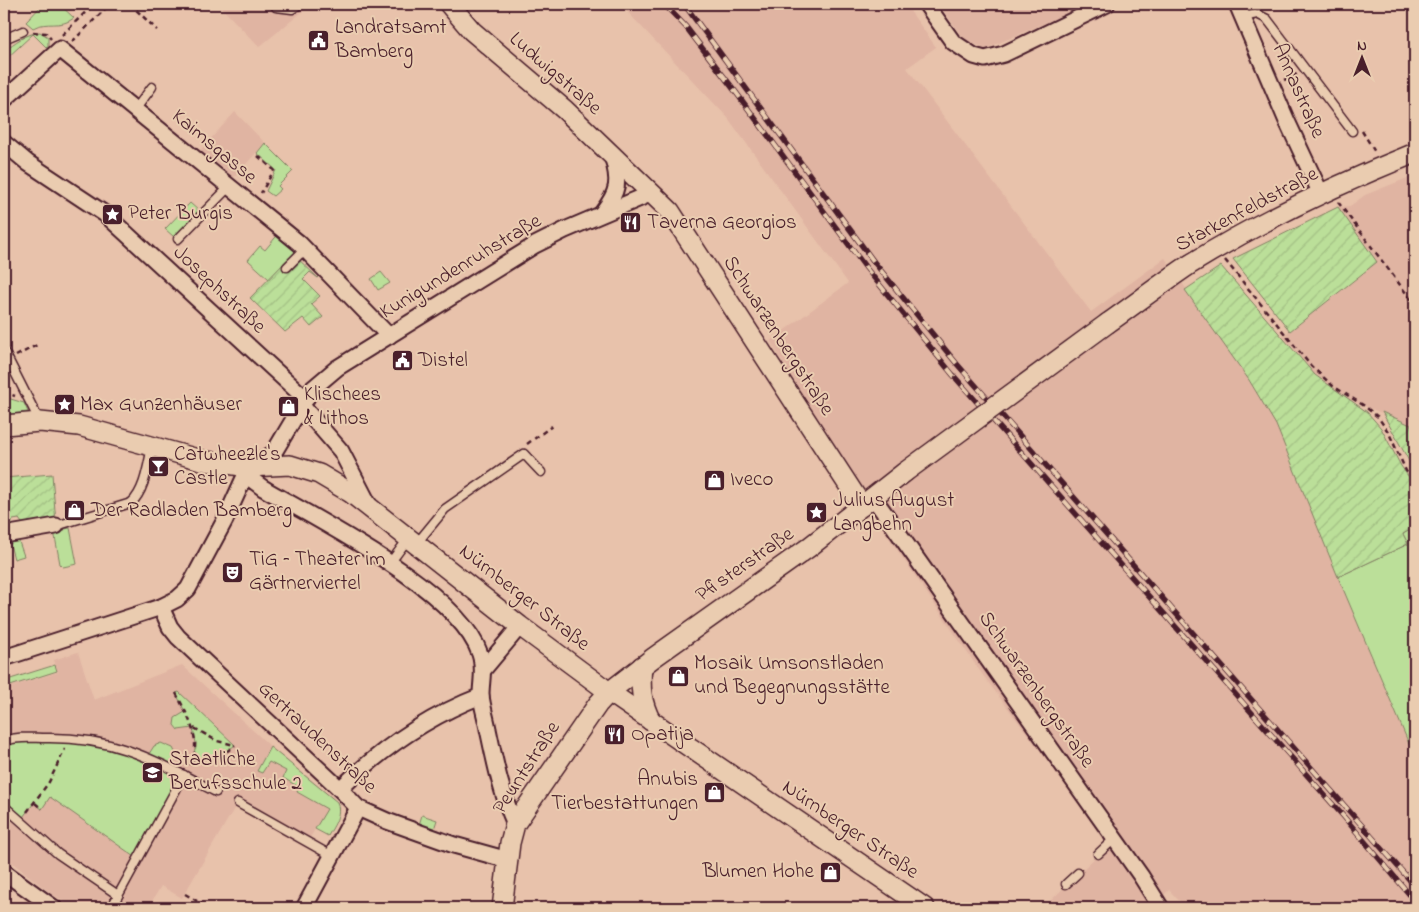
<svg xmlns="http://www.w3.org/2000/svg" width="1419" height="912" font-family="'Indie Flower',sans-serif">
<defs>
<pattern id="garden-furrows" width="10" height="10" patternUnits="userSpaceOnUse" patternTransform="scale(1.25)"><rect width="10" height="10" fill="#bbdf99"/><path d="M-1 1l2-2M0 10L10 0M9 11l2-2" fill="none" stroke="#a2bf84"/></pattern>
</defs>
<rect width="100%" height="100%" fill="#e8c2ab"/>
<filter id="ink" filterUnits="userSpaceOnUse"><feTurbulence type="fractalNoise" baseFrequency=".02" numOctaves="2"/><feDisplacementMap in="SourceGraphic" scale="10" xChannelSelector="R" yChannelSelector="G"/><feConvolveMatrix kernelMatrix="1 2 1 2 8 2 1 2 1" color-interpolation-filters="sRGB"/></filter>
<g filter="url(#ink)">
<g fill="#e0b4a2">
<path d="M 218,4 L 312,4 L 259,47 Z"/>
<path d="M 620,4 L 905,4 L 936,47 L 907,68 L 1091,312 L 1165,258 L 1249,380 L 1276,425 L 1338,577 L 1415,758 L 1415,908 L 1186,908 L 1169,890 L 1150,908 L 1043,908 L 1110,843 L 982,674 L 864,501 L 770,341 L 848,283 L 728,118 Z"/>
<path d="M 939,4 L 1089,4 L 985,49 L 964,39 Z"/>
<path d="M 235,112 L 265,143 L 230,182 L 198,153 Z"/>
<path d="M 1415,175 L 1415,427 L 1348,399 L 1315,375 L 1283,336 L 1377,262 L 1338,207 L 1350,206 L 1365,195 Z"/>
<path d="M 78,652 L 94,700 L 182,665 L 270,746 L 333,797 L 339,807 L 339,813 L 328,836 L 315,829 L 305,847 L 235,807 L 182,898 L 161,886 L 148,908 L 73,908 L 48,891 L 4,856 L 4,689 L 58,672 L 54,660 Z"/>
</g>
<g fill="#bbdf99" stroke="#827f62">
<path d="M 43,4 L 59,4 L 74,18 C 60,29 47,20 33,28 L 26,22 Z"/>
<path d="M 40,32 L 48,37 L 48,49 L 33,34 L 7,58 L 4,54 L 4,51 C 15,42 26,34 40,32 Z"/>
<path d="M 265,143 L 293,171 L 278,186 L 281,189 L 273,196 L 266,191 L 276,170 L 257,153 Z"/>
<path d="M 190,203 L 199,211 L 174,237 L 165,229 Z"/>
<path d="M 280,232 L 299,248 L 269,279 L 248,260 L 260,246 L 265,250 Z"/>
<path d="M 381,272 L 390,283 L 378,290 L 371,279 Z"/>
<path d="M 4,397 L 24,403 L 28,412 L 10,414 Z"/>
<path d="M 1415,527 L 1415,758 L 1338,577 L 1408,544 L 1403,534 Z"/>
<path d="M 70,528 L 77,564 L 63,567 L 60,564 L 54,531 Z"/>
<path d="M 18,539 L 24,556 L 14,559 L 9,541 Z"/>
<path d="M 55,665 L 57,671 L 4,688 L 4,681 Z"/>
<path d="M 179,692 L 235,745 L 221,756 L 193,760 L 196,743 L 193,728 L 178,730 L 174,725 L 175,718 L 185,712 L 176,693 Z"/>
<path d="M 67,737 L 147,757 L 154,746 L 161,743 L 173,748 L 176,754 L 172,769 L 184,775 L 138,859 L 50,797 L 42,809 L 34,803 L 19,822 L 4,806 L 4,741 Z"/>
<path d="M 270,747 L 337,802 C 342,815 334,825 328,836 L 315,829 L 327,809 L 297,792 L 299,787 L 283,778 L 286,771 L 269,762 L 262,773 L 257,771 Z"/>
<path d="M 422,815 L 437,820 L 434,829 L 419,825 Z"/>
</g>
<g fill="url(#garden-furrows)" stroke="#827f62">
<path d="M 1338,207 L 1377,262 L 1290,331 L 1233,259 Z"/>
<path d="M 293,254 L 318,278 L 310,272 L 303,279 L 320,296 L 311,304 L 323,317 L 311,327 L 303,318 L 285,332 L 250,298 Z"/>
<path d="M 1221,266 L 1315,375 L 1367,412 L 1381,428 L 1401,466 L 1415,486 L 1415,527 L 1403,534 L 1408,544 L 1338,577 L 1276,425 L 1249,380 L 1185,290 Z"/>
<path d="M 1382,412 L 1415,427 L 1415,472 Z"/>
<path d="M 52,474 L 56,523 L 20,528 L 22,523 L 19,519 L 13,520 L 11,525 L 15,529 L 9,530 L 9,521 L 4,521 L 4,478 Z"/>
</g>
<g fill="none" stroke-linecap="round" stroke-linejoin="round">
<defs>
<g id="service">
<path d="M 276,7 L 292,9 L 300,4"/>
<path d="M 1243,17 L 1257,14 L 1267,19 L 1352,131"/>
<path d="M 4,39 L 23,31"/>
<path d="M 135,110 L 152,87"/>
<path d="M 178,239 L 229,187"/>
<path d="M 287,267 L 305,249"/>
<path d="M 4,351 L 39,420"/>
<path d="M 56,526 L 131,503 C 145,491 148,464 152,447"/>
<path d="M 417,543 L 445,509 L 524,454 L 541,472"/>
<path d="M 390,563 L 408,539"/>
<path d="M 4,741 C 17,736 32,738 46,738 C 117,737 154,760 216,792"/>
<path d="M 238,803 L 332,856"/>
<path d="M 4,806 L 58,854 L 118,895"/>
<path d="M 1098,854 L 1114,839"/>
<path d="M 1066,884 L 1078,873"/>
<path d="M 114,903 L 184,775"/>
</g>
<g id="minor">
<path d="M 926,4 L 953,42 L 974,56 L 985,59 L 1004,54 L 1107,4"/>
<path d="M 1237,4 L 1286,119 L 1321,194"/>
<path d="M 4,100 L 60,49 L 299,243 L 389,336"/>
<path d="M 4,143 L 28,163 L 105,214 L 306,399"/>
<path d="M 602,213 C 619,191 620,182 612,155"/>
<path d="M 303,407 L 341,451 L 370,507"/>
<path d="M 250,466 L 273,454 L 311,390 L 337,368 L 535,245 L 565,230 L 652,193"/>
<path d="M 249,467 L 251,479 L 263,488 C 321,522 458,590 480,654 C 485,669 481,681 481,695 C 482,706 486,718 488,729 C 495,762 501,793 515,824"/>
<path d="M 873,497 L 1141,876 L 1161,908"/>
<path d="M 4,535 L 56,526"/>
<path d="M 161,607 L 170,627 L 178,637 L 340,789 L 358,808 L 387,821 L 454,845 L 508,860"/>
<path d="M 4,658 L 161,607 L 177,599 L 188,589 L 225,520 L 249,467"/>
<path d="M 484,669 L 520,626"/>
<path d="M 340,789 C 380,750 429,716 481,696"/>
<path d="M 4,872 L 54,908"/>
<path d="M 304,908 L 358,808"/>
</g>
<g id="tertiary">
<path d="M 449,4 L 472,31 L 565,110 L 670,211 L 862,506"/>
<path d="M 1108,323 C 1135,304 1162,283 1189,265 C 1260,221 1338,184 1415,153"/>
<path d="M 4,425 L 40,422 L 79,426 L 205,461 L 249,467 L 290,465 L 319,474 L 351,493 L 520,626 L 609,692 L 925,908"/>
<path d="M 642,666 C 640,687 641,702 651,721"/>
<path d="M 502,908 L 510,843 L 515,824 L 598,704 L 609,692 L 653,658 L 808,548 L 905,472"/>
</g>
</defs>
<use href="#service" stroke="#4a1f2b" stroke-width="11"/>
<use href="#minor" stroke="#4a1f2b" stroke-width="19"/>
<use href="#tertiary" stroke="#4a1f2b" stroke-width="22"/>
<g stroke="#4a1f2b" stroke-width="2.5" stroke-dasharray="5 4" stroke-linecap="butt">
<path d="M 130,4 L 157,30"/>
<path d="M 33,32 L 46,33 L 51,39"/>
<path d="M 62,35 L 94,4"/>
<path d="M 72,42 L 110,4"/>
<path d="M 1284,80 L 1297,74"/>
<path d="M 1362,131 L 1375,152"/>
<path d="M 258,156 L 274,170 L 261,193"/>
<path d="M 1338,202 L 1415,305"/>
<path d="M 1225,260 L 1311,366 L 1333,386 L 1363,405 L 1378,417 L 1389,433 L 1406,471 L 1415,481"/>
<path d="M 16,356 L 37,345"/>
<path d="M 4,392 L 15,396"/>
<path d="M 527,444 L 552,426"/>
<path d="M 176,693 C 188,717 204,741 189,768"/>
<path d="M 194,728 L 217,741 L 235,745"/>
<path d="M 193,760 L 221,756 L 235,745"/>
<path d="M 35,803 L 42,809"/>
<path d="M 27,812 L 49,782 L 65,749"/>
<path d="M 185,894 L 209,908"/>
</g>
<use href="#service" stroke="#eaccb0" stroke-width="8"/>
<use href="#minor" stroke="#eaccb0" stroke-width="15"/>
<use href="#tertiary" stroke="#eaccb0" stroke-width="19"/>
<defs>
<g id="rail">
<path d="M 664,4 L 686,27 L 735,91 L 866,268 L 953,375 L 1344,817 L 1415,901"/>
<path d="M 684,4 L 874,262 L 957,364 L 1415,886"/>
</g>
</defs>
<use href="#rail" stroke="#4a1f2b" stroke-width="5.5"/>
<use href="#rail" stroke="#eaccb0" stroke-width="4" stroke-dasharray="11" stroke-linecap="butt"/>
<defs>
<path id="tertiary-bridge" d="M 905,472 L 1108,323"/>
</defs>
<use href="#tertiary-bridge" stroke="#4a1f2b" stroke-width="22" stroke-linecap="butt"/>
<use href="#tertiary-bridge" stroke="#eaccb0" stroke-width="19"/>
</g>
</g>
<defs>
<symbol id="civic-square" viewBox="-11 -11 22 22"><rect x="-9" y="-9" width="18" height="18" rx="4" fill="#4a1f2b" stroke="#eaccb0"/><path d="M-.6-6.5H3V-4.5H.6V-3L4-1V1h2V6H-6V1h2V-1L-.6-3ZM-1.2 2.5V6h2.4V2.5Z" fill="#fff"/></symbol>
<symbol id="sight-square" viewBox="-11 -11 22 22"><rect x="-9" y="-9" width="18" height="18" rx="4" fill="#4a1f2b" stroke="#eaccb0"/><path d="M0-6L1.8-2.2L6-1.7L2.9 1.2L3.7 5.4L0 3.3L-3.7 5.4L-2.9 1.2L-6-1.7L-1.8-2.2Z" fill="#fff"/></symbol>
<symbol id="restaurant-square" viewBox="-11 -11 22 22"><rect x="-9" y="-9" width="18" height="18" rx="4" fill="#4a1f2b" stroke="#eaccb0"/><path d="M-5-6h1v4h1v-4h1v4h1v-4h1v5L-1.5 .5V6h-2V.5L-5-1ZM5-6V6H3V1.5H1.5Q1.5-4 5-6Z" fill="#fff"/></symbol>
<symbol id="shop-square" viewBox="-11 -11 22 22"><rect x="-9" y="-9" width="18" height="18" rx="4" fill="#4a1f2b" stroke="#eaccb0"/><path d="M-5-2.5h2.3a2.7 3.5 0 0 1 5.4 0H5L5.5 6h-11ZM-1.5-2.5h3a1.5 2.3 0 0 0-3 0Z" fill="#fff"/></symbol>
<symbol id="bar-square" viewBox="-11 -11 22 22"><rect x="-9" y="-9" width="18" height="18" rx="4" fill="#4a1f2b" stroke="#eaccb0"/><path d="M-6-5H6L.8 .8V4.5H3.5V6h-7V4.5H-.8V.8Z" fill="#fff"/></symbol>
<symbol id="theatre-square" viewBox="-11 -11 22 22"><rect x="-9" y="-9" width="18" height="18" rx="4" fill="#4a1f2b" stroke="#eaccb0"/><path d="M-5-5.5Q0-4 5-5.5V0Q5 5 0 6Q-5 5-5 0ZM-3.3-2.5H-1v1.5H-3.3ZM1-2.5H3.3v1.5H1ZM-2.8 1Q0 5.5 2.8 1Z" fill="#fff"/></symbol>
<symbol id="school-square" viewBox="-11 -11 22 22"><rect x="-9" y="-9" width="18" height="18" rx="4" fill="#4a1f2b" stroke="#eaccb0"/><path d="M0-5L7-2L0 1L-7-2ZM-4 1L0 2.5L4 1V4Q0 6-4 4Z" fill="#fff"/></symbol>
</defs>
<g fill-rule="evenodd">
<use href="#civic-square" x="306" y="28" width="25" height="25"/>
<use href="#sight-square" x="100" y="202" width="25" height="25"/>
<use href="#restaurant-square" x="618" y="210" width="25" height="25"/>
<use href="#civic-square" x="390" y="348" width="25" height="25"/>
<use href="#sight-square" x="52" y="392" width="25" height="25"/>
<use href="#shop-square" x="276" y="394" width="25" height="25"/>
<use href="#bar-square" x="146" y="454" width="25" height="25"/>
<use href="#shop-square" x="702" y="468" width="25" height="25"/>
<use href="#shop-square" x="62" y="498" width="25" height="25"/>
<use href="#sight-square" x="804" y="500" width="25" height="25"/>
<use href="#theatre-square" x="220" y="560" width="25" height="25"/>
<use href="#shop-square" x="666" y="664" width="25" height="25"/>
<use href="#restaurant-square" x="602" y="722" width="25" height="25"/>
<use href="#school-square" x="140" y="760" width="25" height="25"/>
<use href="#shop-square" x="702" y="780" width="25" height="25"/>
<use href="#shop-square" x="818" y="860" width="25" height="25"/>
</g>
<g text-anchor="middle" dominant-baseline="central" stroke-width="4" stroke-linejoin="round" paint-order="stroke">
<g font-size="21" fill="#4a1f2b" stroke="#eaccb0" text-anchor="start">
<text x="335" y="28">Landratsamt<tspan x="335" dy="24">Bamberg</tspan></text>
<text x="128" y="214">Peter Burgis</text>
<text x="647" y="223">Taverna Georgios</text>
<text x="418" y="361">Distel</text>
<text x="304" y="395">Klischees<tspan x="304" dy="24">&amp; Lithos</tspan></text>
<text x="80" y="405">Max Gunzenhäuser</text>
<text x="174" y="455">Catwheezle's<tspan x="174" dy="24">Castle</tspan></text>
<text x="730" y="480">Iveco</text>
<text x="833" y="501">Julius August<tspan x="833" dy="24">Langbehn</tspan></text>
<text x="91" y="511">Der Radladen Bamberg</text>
<text x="249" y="560">TiG – Theater im<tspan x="249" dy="24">Gärtnerviertel</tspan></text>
<text x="694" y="664">Mosaik Umsonstladen<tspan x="694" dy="24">und Begegnungsstätte</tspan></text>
<text x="631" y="735">Opatija</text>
<text x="169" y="760">Staatliche<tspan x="169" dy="24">Berufsschule 2</tspan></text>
<text x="698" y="780" text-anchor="end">Anubis<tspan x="698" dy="24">Tierbestattungen</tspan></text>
<text x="814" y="872" text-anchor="end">Blumen Hohe</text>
</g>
<g font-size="21" fill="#4a1f2b" stroke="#eaccb0">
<text transform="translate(555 74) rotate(41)">Ludwigstraße</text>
<text transform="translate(1298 91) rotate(66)">Annastraße</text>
<text transform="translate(214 147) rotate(40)">Kaimsgasse</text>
<text transform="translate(1247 210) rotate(-28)">Starkenfeldstraße</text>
<text transform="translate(461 267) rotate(-31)">Kunigundenruhstraße</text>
<text transform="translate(219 290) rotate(43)">Josephstraße</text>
<text transform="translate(778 336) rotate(57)">Schwarzenbergstraße</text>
<text transform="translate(745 565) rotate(-35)">Pfisterstraße</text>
<text transform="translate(524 598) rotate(38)">Nürnberger Straße</text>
<text transform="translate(1036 690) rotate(55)">Schwarzenbergstraße</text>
<text transform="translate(317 738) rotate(43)">Gertraudenstraße</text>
<text transform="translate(527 768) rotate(-57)">Peuntstraße</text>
<text transform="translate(850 830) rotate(34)">Nürnberger Straße</text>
</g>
</g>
<rect width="1419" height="912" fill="none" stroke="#eaccb0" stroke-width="20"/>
<rect x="10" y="10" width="1399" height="892" fill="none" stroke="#4a1f2b" stroke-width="2" filter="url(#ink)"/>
<g transform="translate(1362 58)" stroke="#eaccb0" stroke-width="4" paint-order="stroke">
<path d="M0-4L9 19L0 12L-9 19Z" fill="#4a1f2b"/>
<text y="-8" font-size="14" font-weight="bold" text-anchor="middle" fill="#4a1f2b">N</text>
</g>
</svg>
